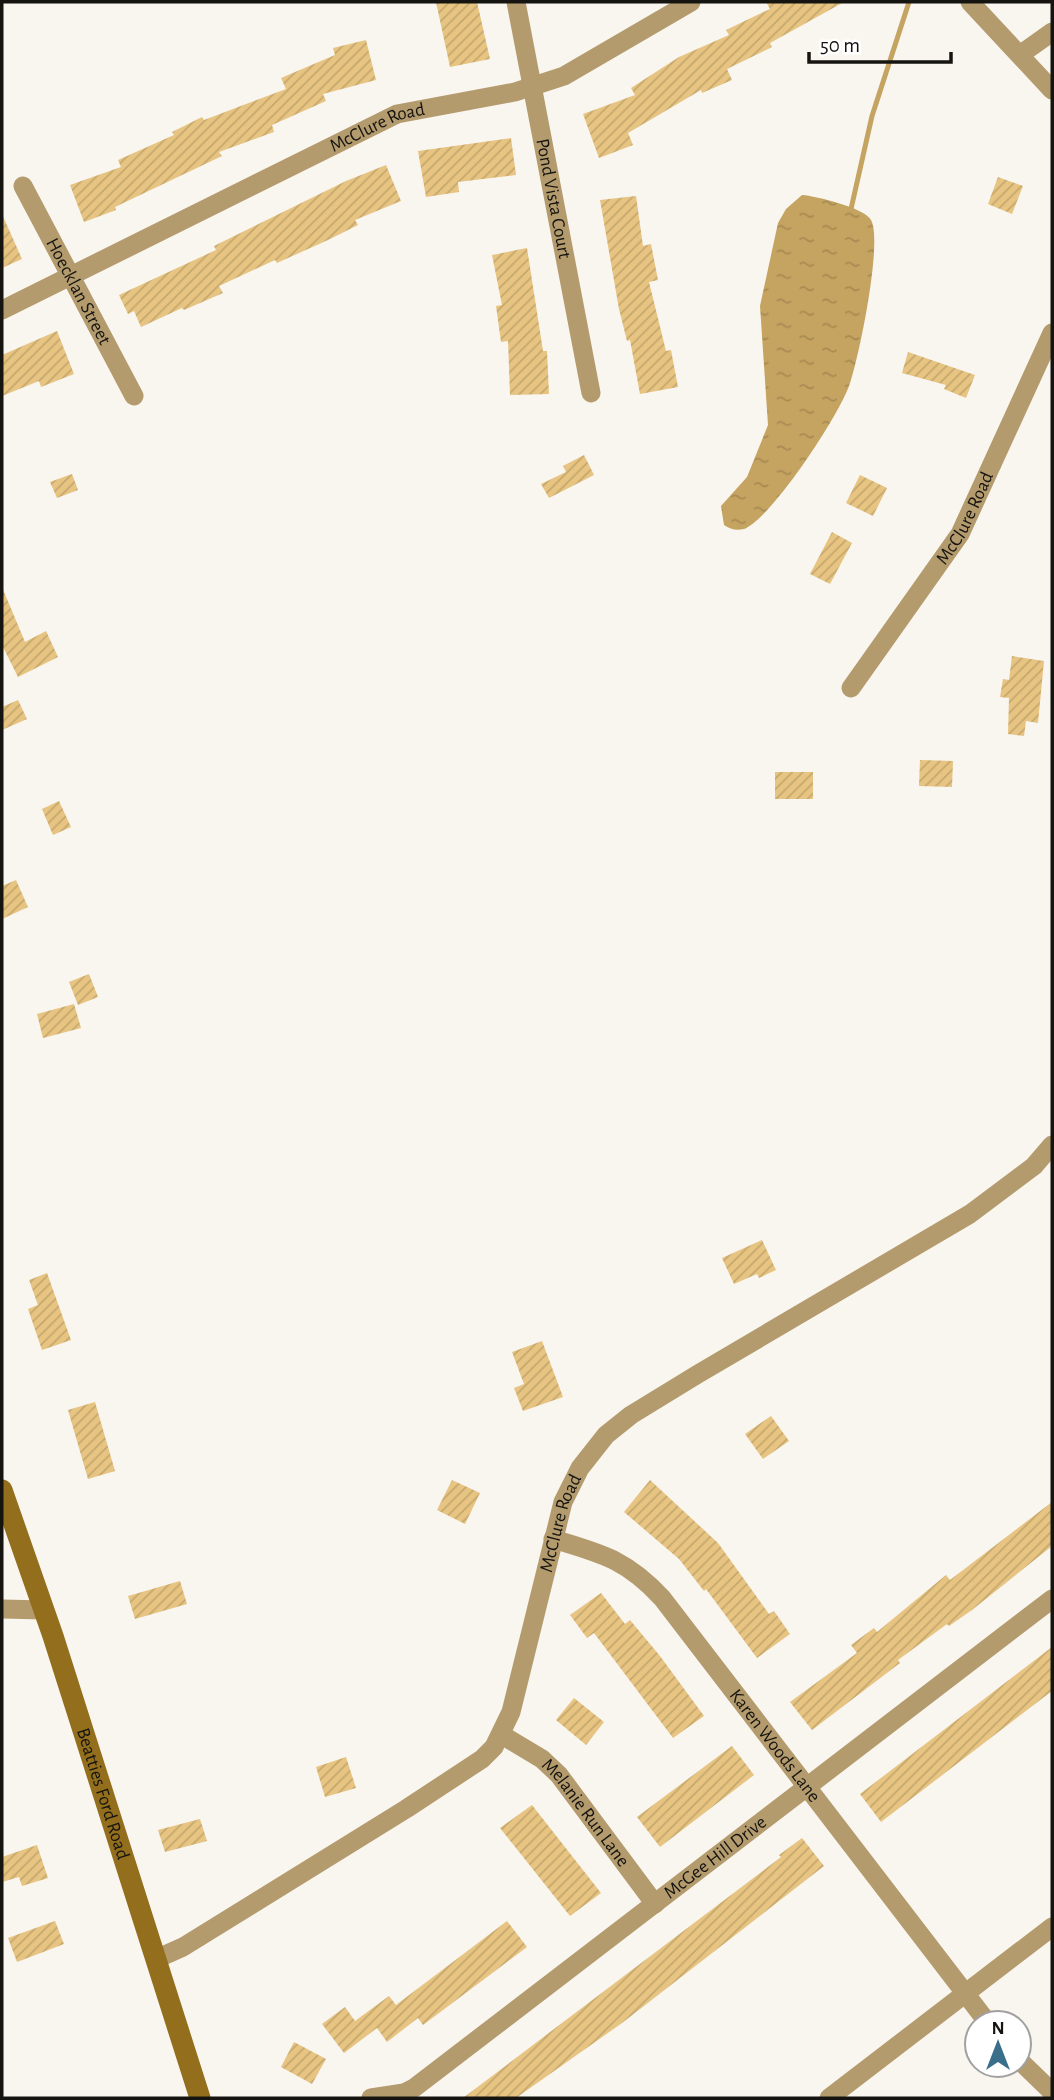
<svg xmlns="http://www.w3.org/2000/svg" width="1054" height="2100" font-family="'Alegreya Sans',sans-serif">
<defs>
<pattern id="water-ripples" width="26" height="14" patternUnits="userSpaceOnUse" patternTransform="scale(1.75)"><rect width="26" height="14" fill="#c5a360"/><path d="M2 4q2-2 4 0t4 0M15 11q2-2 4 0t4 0" fill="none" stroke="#a88b52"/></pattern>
<pattern id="building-hatch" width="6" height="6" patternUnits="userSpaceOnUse" patternTransform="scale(1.75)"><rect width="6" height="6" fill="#e7c481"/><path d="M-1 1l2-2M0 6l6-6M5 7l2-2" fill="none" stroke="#c5a86e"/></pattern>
</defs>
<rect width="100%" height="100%" fill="#f9f5ef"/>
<path fill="url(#water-ripples)" d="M 802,195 C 816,196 865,208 871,220 C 883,241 859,357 850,383 C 841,413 772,518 744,529 C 736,531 730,529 724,525 L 721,506 L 747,477 L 768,425 L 760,306 L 778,223 L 786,209 Z"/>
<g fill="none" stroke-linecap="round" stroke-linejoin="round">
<path stroke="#c5a360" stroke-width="5" d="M 851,209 L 872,116 L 909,2"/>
</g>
<g fill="url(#building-hatch)">
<path d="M 436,2 L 477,2 L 490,59 L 450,67 Z"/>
<path d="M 766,2 L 844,2 L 770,43 L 772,47 L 727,69 L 732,80 L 702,93 L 701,90 L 628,133 L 633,145 L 599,158 L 583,114 L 635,95 L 631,88 L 679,57 L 729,35 L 726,30 L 770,9 Z"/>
<path d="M 366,40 L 376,80 L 323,94 L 326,101 L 272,125 L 274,132 L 219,152 L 222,156 L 115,207 L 116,210 L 84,222 L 70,185 L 121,167 L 118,160 L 174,135 L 172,132 L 202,117 L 204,120 L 286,89 L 281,78 L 335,55 L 333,48 Z"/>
<path d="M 511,138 L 516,175 L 458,182 L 459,192 L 426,197 L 418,151 Z"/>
<path d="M 386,165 L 401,201 L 355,220 L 358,225 L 328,240 L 277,263 L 275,260 L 219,286 L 223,293 L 184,310 L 182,308 L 141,327 L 134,311 L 128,314 L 119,295 L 216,250 L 214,246 L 346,181 Z"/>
<path d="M 998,177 L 1023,186 L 1012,214 L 988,204 Z"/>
<path d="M 636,196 L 643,246 L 651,244 L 658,280 L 649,282 L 666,351 L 671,350 L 678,387 L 640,394 L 630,340 L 627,341 L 619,309 L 600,200 Z"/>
<path d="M 2,214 L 22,259 L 2,268 Z"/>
<path d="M 527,248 L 543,351 L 547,351 L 549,394 L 510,395 L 508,341 L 501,342 L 496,306 L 502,305 L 492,255 Z"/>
<path d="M 57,331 L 74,374 L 41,387 L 39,381 L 2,396 L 2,355 Z"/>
<path d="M 908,352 L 975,375 L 966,398 L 944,389 L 946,385 L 902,373 Z"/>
<path d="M 584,455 L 594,475 L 549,498 L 541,484 L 566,472 L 563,466 Z"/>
<path d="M 72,474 L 78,490 L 57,498 L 50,482 Z"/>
<path d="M 860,475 L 887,488 L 873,516 L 846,503 Z"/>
<path d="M 832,532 L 852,543 L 830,584 L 810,574 Z"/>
<path d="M 2,587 L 25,642 L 46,631 L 58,657 L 18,677 L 2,645 Z"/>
<path d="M 1012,656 L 1044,661 L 1038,723 L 1026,721 L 1024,736 L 1008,734 L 1009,698 L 1000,697 L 1003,679 L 1009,680 Z"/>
<path d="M 18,700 L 27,719 L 2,730 L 2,707 Z"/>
<path d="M 920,760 L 953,761 L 952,787 L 919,786 Z"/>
<rect x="775" y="772" width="38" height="27"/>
<path d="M 59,801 L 71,827 L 53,835 L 42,809 Z"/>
<path d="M 16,880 L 28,907 L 2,919 L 2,886 Z"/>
<path d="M 89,974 L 98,997 L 78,1005 L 69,982 Z"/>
<path d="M 74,1004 L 81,1028 L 43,1038 L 37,1014 Z"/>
<path d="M 762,1240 L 776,1270 L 759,1278 L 757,1274 L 734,1284 L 722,1258 Z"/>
<path d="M 47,1273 L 71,1340 L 42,1350 L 28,1309 L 38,1305 L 29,1280 Z"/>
<path d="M 542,1341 L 563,1397 L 523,1411 L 514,1388 L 524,1384 L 512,1352 Z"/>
<path d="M 95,1402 L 115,1471 L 88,1479 L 68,1410 Z"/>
<path d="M 771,1416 L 789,1441 L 763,1459 L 745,1434 Z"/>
<path d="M 452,1480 L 480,1493 L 465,1524 L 437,1510 Z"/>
<path d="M 650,1480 L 718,1543 L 769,1614 L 774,1611 L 790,1634 L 757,1658 L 706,1589 L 704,1591 L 679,1559 L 624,1512 Z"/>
<path d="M 1052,1502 L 1052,1546 L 972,1610 L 949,1626 L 947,1624 L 898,1660 L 900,1663 L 812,1730 L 790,1702 L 857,1653 L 851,1645 L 874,1628 L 877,1632 L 946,1575 L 950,1580 Z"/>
<path d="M 180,1581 L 187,1604 L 135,1619 L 128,1596 Z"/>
<path d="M 601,1593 L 625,1624 L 630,1620 L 660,1656 L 704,1716 L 673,1738 L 594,1633 L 587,1638 L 570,1615 Z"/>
<path d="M 1052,1647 L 1052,1691 L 881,1822 L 860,1794 Z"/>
<path d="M 574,1698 L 604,1722 L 586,1745 L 556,1720 Z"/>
<path d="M 732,1746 L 754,1775 L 660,1847 L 637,1817 Z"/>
<path d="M 346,1757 L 356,1788 L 325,1797 L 316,1767 Z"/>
<path d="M 532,1805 L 601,1893 L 570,1916 L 500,1828 Z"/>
<path d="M 200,1819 L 207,1841 L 165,1852 L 158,1830 Z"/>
<path d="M 802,1838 L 824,1866 L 622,2023 L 516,2098 L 463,2098 L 781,1857 L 779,1855 Z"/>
<path d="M 37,1845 L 48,1878 L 22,1886 L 19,1877 L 2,1882 L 2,1857 Z"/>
<path d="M 55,1921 L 64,1944 L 17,1962 L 8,1938 Z"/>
<path d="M 507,1921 L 527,1947 L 423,2025 L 418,2018 L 387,2042 L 377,2028 L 344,2053 L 322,2024 L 345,2007 L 355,2021 L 389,1996 L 396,2005 Z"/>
<path d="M 294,2042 L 326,2059 L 312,2084 L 281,2067 Z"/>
</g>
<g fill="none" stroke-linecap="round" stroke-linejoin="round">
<g stroke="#b49b6d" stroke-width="19">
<path id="s1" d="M 516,2 L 591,393"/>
<path d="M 970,2 L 1052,90"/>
<path d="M 1021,54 L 1052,32"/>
<path id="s2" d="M 23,186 L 134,396"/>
<path id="s3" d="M 2,310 L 397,114 L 515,92 L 564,76 L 691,2"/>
<path id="s4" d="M 851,688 L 960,534 L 1052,333"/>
<path id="s5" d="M 553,1539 C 602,1554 626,1559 662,1598 L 988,2023"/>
<path d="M 2,1609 L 44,1610"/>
<path id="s6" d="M 502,1735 L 542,1759 L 559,1775 L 655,1904"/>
<path id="s7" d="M 156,1959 L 183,1947 L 406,1809 L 482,1759 L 494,1747 L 511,1712 L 563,1502 L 580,1468 L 606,1435 L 631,1415 L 698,1374 L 970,1214 L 1034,1166 L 1052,1145"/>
<path d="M 1019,2060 L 1052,2092"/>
<path id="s8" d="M 371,2098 L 404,2093 L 414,2088 L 1052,1599"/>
<path d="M 829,2098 L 1052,1927"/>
</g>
<path stroke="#936f1d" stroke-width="21" id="s9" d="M 2,1490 L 53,1636 L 200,2098"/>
</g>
<g text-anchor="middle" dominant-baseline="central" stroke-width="5" stroke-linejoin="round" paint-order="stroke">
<g font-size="19" fill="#151411" stroke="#fff">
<text stroke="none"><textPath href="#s3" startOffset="418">McClure Road</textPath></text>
<text stroke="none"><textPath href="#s1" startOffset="200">Pond Vista Court</textPath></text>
<text stroke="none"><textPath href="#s2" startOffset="119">Hoecklan Street</textPath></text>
<text stroke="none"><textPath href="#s4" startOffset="205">McClure Road</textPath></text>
<text stroke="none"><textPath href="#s7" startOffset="634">McClure Road</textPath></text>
<text stroke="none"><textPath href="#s5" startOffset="312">Karen Woods Lane</textPath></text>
<text stroke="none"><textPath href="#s9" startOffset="320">Beatties Ford Road</textPath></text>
<text stroke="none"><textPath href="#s6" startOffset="116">Melanie Run Lane</textPath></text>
<text stroke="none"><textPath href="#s8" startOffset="424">McGee Hill Drive</textPath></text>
</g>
</g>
<rect width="1054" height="2100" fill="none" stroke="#151411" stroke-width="7"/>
<g transform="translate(998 2044)"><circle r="33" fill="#ffffff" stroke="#a1a1a0" stroke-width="2"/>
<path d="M0-5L12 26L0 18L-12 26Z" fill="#396f8b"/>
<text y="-10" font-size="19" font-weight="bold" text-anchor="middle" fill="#151411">N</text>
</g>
<path d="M809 52v10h142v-10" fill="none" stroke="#151411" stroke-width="3.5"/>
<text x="820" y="52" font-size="21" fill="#151411" stroke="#ffffff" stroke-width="5" paint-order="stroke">50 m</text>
</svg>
